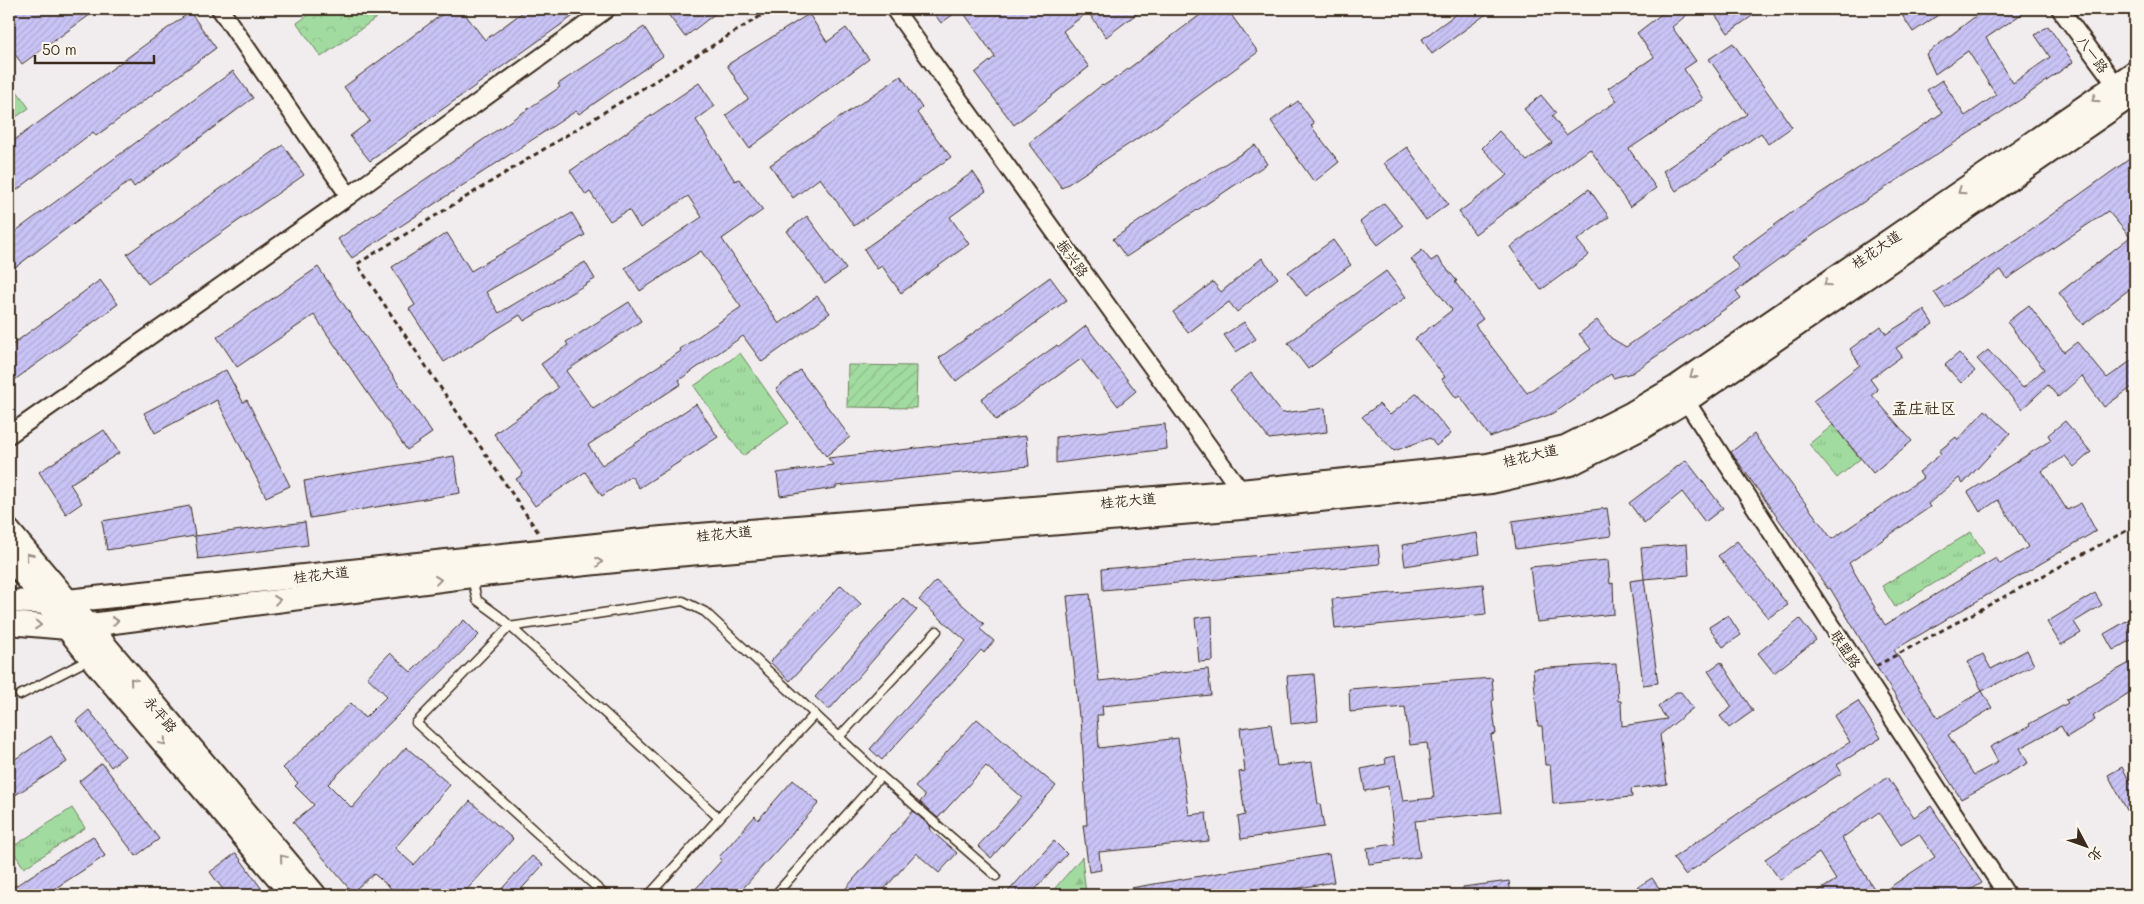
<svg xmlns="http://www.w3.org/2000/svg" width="2144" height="904" font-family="Mali,'LXGW WenKai TC',sans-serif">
<defs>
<pattern id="grass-tufts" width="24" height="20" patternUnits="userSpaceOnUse" patternTransform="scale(1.25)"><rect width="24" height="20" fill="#a2dba0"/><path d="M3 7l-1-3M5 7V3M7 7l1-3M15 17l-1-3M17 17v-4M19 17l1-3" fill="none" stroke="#8cbc89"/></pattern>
<pattern id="forest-firs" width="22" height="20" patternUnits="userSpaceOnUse" patternTransform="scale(1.25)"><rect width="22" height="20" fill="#a2dba0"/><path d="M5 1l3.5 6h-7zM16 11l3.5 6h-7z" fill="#8cbc89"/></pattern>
<pattern id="park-crowns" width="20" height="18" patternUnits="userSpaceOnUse" patternTransform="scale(1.25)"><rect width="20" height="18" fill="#a2dba0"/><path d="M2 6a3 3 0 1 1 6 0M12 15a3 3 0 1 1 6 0" fill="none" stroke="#8cbc89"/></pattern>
<pattern id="garden-furrows" width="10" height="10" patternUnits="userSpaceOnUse" patternTransform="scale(1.25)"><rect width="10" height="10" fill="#a2dba0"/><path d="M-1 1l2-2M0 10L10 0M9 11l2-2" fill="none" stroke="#8cbc89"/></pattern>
<pattern id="building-hatch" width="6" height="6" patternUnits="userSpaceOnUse" patternTransform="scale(1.25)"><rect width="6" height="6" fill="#c9c4f6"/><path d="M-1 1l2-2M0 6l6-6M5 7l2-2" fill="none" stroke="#aea9d2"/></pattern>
</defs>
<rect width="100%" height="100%" fill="#f1edee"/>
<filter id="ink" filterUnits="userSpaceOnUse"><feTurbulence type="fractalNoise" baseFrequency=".02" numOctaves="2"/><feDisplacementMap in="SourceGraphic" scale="10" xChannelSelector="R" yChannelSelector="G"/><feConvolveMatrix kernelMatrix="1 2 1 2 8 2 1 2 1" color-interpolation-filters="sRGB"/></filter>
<g filter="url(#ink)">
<g fill="url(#grass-tufts)" stroke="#6e825f">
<path d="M 740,353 L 789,423 L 743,456 L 694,386 Z"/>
<path d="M 1833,425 L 1860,459 L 1837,478 L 1809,444 Z"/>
<path d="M 1971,532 L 1984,553 L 1895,607 L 1882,586 Z"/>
<path d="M 72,808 L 85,828 L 24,868 L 11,848 Z"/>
</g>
<path fill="url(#forest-firs)" stroke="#6e825f" d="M 1082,857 L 1086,895 L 1049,895 Z"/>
<path fill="url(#park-crowns)" stroke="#6e825f" d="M 317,9 L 389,9 L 321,57 L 297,23 Z"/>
<path fill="url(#garden-furrows)" stroke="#6e825f" d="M 848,365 L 917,366 L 916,408 L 847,407 Z"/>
<path fill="#a2dba0" stroke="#6e825f" d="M 12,84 L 29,108 L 9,122 L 9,86 Z"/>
<g fill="url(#building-hatch)" stroke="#3b2a1e" fill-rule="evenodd">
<path d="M 9,9 L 98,9 L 22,64 L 9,46 Z"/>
<path d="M 449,9 L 461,9 L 485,40 L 527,9 L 583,9 L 370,161 L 350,136 L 370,121 L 344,87 Z"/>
<path d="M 664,9 L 721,9 L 685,37 Z"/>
<path d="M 931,9 L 1143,9 L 1106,37 L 1088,12 L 1063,31 L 1089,67 L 1014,125 L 975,73 L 995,57 L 961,9 L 941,23 Z"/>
<path d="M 1208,9 L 1227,9 L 1258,52 L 1155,127 L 1062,188 L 1029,143 L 1102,85 L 1103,86 L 1120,75 Z"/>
<path d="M 1463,9 L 1493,9 L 1432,54 L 1422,39 Z"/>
<path d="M 1668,9 L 1694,9 L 1672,27 L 1696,61 L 1684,69 L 1703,99 L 1629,149 L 1656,188 L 1630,207 L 1590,149 L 1475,234 L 1459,212 L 1508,175 L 1482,148 L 1499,131 L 1527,161 L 1552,143 L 1524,109 L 1541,95 L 1556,113 L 1552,116 L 1566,135 L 1617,101 L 1608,88 L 1654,57 L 1637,33 Z"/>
<path d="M 1711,9 L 1762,9 L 1728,33 Z"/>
<path d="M 1898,9 L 1947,9 L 1913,32 Z"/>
<path d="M 1985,9 L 2029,9 L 1986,38 L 2013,83 L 2050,57 L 2035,35 L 2048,26 L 2073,62 L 2023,98 L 1816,233 L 1736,291 L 1741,298 L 1632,373 L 1613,378 L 1611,374 L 1554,413 L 1490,437 L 1460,396 L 1456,398 L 1442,379 L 1445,377 L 1415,339 L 1452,310 L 1411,259 L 1422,250 L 1431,261 L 1437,257 L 1457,281 L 1455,282 L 1483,319 L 1475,325 L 1527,393 L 1591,349 L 1579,334 L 1597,320 L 1611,338 L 1626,347 L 1739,268 L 1731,257 L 1798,208 L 1942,113 L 1927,90 L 1942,80 L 1965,116 L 1996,95 L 1968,51 L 1935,74 L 1926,54 Z"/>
<path d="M 190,12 L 216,48 L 96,136 L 93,132 L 9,196 L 9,144 Z"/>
<path d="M 809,14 L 827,42 L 846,28 L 869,59 L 749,148 L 726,115 L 748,99 L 727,65 Z"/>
<path d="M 644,27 L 663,56 L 579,114 L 576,111 L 352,258 L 338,239 L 560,87 L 558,84 Z"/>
<path d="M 1733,43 L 1792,127 L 1768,144 L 1761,133 L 1676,191 L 1663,171 L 1747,114 L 1709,59 Z"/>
<path d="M 233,71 L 253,98 L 134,187 L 130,181 L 9,272 L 9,236 Z"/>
<path d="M 901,76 L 922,108 L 917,113 L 951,157 L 854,226 L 820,178 L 793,198 L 770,165 Z"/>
<path d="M 699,83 L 715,106 L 696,120 L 735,181 L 739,179 L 763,210 L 722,239 L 779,324 L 817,296 L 830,313 L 762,362 L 743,336 L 679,380 L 681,384 L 588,445 L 602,465 L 696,404 L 718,437 L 639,488 L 631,476 L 602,496 L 585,472 L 535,506 L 516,479 L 523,474 L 494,434 L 558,388 L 541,364 L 568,345 L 566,342 L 629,302 L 641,321 L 566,371 L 593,409 L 681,351 L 680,349 L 741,307 L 701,251 L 640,291 L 625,268 L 702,217 L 688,196 L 640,228 L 629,210 L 610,221 L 590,192 L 586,195 L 570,171 Z"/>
<path d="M 1298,101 L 1314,123 L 1311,126 L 1339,162 L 1314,182 L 1271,121 Z"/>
<path d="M 283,145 L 304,175 L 148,284 L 127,254 Z"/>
<path d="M 1255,145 L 1267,164 L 1126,257 L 1113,239 L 1193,184 Z"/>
<path d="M 1407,147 L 1448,204 L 1426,220 L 1384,163 Z"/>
<path d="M 2135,155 L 2135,285 L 2083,325 L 2059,293 L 2130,237 L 2108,211 L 2007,279 L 2001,270 L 1945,308 L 1934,292 L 2019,238 Z"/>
<path d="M 973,172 L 986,191 L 950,217 L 969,244 L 901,293 L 882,266 L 877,269 L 864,249 Z"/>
<path d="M 1589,189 L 1609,217 L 1577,240 L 1589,255 L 1541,290 L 1510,247 Z"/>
<path d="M 1384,203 L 1403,226 L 1378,245 L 1360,222 Z"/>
<path d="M 572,213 L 585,235 L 486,292 L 499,313 L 585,262 L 595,279 L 524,321 L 520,315 L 444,362 L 409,309 L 415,305 L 392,267 L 447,233 L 471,271 Z"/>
<path d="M 807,216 L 846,269 L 825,284 L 787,231 Z"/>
<path d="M 1333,240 L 1351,265 L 1306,296 L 1288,272 Z"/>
<path d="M 1262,258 L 1278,278 L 1237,312 L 1229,302 L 1188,333 L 1173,312 L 1213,282 L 1221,292 Z"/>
<path d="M 318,267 L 432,433 L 407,450 L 314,315 L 237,367 L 217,337 Z"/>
<path d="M 1386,271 L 1406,297 L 1308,369 L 1288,343 Z"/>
<path d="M 1050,277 L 1067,300 L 956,381 L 939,358 Z"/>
<path d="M 100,280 L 118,304 L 9,384 L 9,347 Z"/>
<path d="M 2029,305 L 2064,352 L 2077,342 L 2107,378 L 2135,358 L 2135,385 L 2104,407 L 2082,376 L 2058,397 L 2048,385 L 2022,409 L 1977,359 L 1988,350 L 2023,388 L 2044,369 L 2007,322 Z"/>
<path d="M 1924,310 L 1933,324 L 1896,348 L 1902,356 L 1870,379 L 1878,390 L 1872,395 L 1912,441 L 1873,473 L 1813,401 L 1860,365 L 1850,349 L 1881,326 L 1886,334 Z"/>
<path d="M 1244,322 L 1256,339 L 1236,352 L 1224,335 Z"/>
<path d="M 1086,326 L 1136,391 L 1118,406 L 1081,359 L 996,420 L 981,399 L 1057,345 L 1059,347 Z"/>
<path d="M 1959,353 L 1975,371 L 1961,383 L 1945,365 Z"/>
<path d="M 226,370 L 243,402 L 247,400 L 290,486 L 266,497 L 217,400 L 155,433 L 144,413 Z"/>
<path d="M 800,370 L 850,437 L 826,456 L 776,389 Z"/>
<path d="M 1251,373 L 1282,413 L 1325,408 L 1327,432 L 1269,439 L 1230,390 Z"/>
<path d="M 1417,393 L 1451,434 L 1436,446 L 1430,438 L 1394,451 L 1362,417 L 1379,404 L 1390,415 Z"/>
<path d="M 1985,410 L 2010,433 L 1963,484 L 1959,478 L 1928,504 L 1930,507 L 1849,563 L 1885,625 L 1996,558 L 2000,564 L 2028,547 L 1998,500 L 1980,512 L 1968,492 L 2051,440 L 2048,435 L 2065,421 L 2091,452 L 2074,467 L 2065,456 L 2042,471 L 2067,510 L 2081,503 L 2096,531 L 1894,650 L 1938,718 L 1982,691 L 1992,708 L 1948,735 L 1974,775 L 1998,762 L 1990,747 L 2030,726 L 2029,724 L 2068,703 L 2066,700 L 2093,683 L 2135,660 L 2135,689 L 2093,716 L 2095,720 L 2067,737 L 2061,726 L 2020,748 L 2028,763 L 1961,799 L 1881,674 L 1830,588 L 1828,589 L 1731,452 L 1754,434 L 1832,539 L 1923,478 L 1919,472 L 1941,454 L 1939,451 L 1956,437 L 1958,440 Z"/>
<path d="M 1165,424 L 1167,449 L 1056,463 L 1056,437 Z"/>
<path d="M 104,430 L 119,453 L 70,484 L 82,503 L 66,514 L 39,472 Z"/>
<path d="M 1026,436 L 1029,466 L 836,486 L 836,488 L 780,496 L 777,473 L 833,465 L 828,458 Z"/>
<path d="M 454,456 L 460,493 L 310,518 L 304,481 Z"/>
<path d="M 1686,460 L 1723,508 L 1705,522 L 1682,492 L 1644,523 L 1629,503 Z"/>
<path d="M 190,506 L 195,536 L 107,550 L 102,521 Z"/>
<path d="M 1607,508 L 1611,536 L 1516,549 L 1512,521 Z"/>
<path d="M 305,522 L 308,545 L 198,559 L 195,536 Z"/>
<path d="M 1477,533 L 1480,554 L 1405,566 L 1402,545 Z"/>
<path d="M 1737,541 L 1788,605 L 1768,618 L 1718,556 Z"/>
<path d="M 1687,544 L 1689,575 L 1644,579 L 1641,548 Z"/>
<path d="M 1378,545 L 1380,564 L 1103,590 L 1102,569 Z"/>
<path d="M 1608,560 L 1610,584 L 1613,583 L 1614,614 L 1537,622 L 1530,567 Z"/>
<path d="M 1644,579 L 1658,683 L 1643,685 L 1630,581 Z"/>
<path d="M 936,581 L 984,624 L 980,629 L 994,641 L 984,653 L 981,650 L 882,760 L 870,749 L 966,641 L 919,600 Z"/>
<path d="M 1483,584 L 1486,614 L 1335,629 L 1332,599 Z"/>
<path d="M 841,585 L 861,604 L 790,681 L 770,662 Z"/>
<path d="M 2095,593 L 2102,605 L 2074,622 L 2081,633 L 2061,645 L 2047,622 Z"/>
<path d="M 1090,594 L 1099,681 L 1208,669 L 1211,695 L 1102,706 L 1103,715 L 1097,715 L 1099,748 L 1178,738 L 1189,815 L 1206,813 L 1209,841 L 1099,852 L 1101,870 L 1089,872 L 1083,825 L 1087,825 L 1081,717 L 1079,717 L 1067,596 Z"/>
<path d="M 903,598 L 917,610 L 829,710 L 815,697 Z"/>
<path d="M 1728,615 L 1741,635 L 1723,647 L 1709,627 Z"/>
<path d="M 1212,616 L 1213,661 L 1199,662 L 1195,618 Z"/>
<path d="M 2135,616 L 2135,638 L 2113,650 L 2104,634 Z"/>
<path d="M 1800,619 L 1816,640 L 1774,673 L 1758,653 Z"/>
<path d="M 464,620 L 479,635 L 328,784 L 352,808 L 406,747 L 450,785 L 395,848 L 414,865 L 470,801 L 513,839 L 462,895 L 399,895 L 374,874 L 352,892 L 293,822 L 314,805 L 295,786 L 298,783 L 283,768 L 351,703 L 365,718 L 387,696 L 367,677 L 390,653 L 411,672 Z"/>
<path d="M 2027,650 L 2034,665 L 1982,691 L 1968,662 L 1983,654 L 1991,669 Z"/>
<path d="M 1721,662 L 1753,711 L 1729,728 L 1720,716 L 1732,707 L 1708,671 Z"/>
<path d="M 1616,664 L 1618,701 L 1621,701 L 1622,726 L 1667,719 L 1658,707 L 1676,692 L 1681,692 L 1693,708 L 1660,735 L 1667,784 L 1631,789 L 1632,797 L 1553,804 L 1550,765 L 1545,765 L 1542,726 L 1538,726 L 1533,669 Z"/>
<path d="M 1314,674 L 1318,721 L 1291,724 L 1287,676 Z"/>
<path d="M 1492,678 L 1494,700 L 1492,701 L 1496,734 L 1491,735 L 1501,812 L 1415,821 L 1420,857 L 1369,864 L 1367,848 L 1395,844 L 1388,786 L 1365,791 L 1361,769 L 1386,764 L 1385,758 L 1395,756 L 1403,801 L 1434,798 L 1427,743 L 1410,745 L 1405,707 L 1350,712 L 1349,689 Z"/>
<path d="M 1858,701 L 1881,738 L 1837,765 L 1842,773 L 1744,834 L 1685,875 L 1673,858 L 1758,800 L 1850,742 L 1834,716 Z"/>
<path d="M 89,710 L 125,756 L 111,767 L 76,721 Z"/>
<path d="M 977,719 L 1056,786 L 991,858 L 978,846 L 1022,797 L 986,766 L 938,818 L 920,802 L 925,796 L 915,787 Z"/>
<path d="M 1271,724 L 1277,766 L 1312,762 L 1318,804 L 1320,804 L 1324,827 L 1241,839 L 1238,817 L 1245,815 L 1239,772 L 1245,771 L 1240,728 Z"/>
<path d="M 51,736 L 67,762 L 9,799 L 9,763 Z"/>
<path d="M 102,763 L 159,839 L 136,856 L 79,781 Z"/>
<path d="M 2122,767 L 2135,791 L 2135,825 L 2108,775 Z"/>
<path d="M 1888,777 L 1914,817 L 1931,806 L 1982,883 L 1962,895 L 1812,895 L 1836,880 L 1819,853 L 1780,880 L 1765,859 ZM 1879,812 L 1901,845 L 1919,834 L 1935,857 L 1878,895 L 1842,838 Z"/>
<path d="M 793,780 L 819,803 L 737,895 L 690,895 L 722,860 L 719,857 L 755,816 L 758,820 Z"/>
<path d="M 913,811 L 931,827 L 929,829 L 957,853 L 939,873 L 916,853 L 879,895 L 840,895 Z"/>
<path d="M 93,836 L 105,856 L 45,895 L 9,895 L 9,890 Z"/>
<path d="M 1054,841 L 1067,854 L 1030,895 L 1005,895 Z"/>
<path d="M 236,853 L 266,895 L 227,895 L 210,872 Z"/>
<path d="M 1329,854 L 1334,882 L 1259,895 L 1131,895 L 1131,888 Z"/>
<path d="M 532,856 L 543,865 L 516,895 L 496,895 Z"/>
<path d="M 1652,878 L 1664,895 L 1625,895 Z"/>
<path d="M 1509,881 L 1511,895 L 1463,895 L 1463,887 Z"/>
</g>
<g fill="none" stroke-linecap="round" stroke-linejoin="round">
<defs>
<g id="lane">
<path d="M 472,578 L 477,600 L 499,616 L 719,818 L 815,714"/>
<path d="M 20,695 L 90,659"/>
<path d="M 839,737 L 937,631"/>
<path d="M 881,776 L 996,876"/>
<path d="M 605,895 L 416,723 L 509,627 L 683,601 L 705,612 L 881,776 L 775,895"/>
<path d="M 649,895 L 719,818"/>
</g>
<g id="street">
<path d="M 894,9 L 1246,498"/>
<path d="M 2060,9 L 2122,93"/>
<path d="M 349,196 L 607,9"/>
<path d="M 1686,401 L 2007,895"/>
<path d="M 9,435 L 349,196 L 220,9"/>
</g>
<g id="secondary">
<path d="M 9,531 L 315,895"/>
<path d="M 9,556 L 91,658 L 293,895"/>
<path d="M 9,601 L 48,603 L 662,538 L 1241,491 L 1488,465 L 1565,447 L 1632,413 L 1676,387 L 2135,72"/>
<path d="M 9,623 L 67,628 L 472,576 L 663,556 L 1253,507 L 1491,482 L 1571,464 L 1640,429 L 1686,401 L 2135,93"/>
</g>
</defs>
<use href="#lane" stroke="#3b2a1e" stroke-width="11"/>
<use href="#street" stroke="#3b2a1e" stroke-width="20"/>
<use href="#secondary" stroke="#3b2a1e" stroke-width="26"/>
<g stroke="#3b2a1e" stroke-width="3" stroke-dasharray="5 4" stroke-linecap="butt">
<path d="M 538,532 L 357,264 L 772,9"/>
<path d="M 1876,666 L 2135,526"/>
</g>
<use href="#lane" stroke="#fbf7ec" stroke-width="8"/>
<use href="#street" stroke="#fbf7ec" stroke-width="16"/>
<use href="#secondary" stroke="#fbf7ec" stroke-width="22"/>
</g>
<defs><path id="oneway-chevron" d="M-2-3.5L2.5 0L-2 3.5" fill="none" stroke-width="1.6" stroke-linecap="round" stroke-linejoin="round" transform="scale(1.25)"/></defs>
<g stroke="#9b9085">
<use href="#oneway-chevron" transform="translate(2095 99) rotate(146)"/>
<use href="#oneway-chevron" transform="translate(1961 191) rotate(146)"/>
<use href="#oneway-chevron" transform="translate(1827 283) rotate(146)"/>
<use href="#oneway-chevron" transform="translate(1693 375) rotate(146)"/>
<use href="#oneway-chevron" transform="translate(29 556) rotate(-130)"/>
<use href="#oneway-chevron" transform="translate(599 562) rotate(-6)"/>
<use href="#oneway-chevron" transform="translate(438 580) rotate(-7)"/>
<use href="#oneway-chevron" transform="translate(277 600) rotate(-7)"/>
<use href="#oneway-chevron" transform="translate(115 621) rotate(-7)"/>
<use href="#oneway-chevron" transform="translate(38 625) rotate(5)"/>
<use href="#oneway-chevron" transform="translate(133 681) rotate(-130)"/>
<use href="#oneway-chevron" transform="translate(163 742) rotate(50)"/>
<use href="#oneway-chevron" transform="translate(283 858) rotate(-130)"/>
</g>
</g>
<g text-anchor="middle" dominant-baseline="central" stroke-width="4.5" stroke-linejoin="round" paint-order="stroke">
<g font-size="14" fill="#3b2a1e" stroke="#fbf7ec">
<text transform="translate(2093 54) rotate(54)">八一路</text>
<text transform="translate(1876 249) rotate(-34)">桂花大道</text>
<text transform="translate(1073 258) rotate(54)">振兴路</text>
<text transform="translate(1530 455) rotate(-13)">桂花大道</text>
<text transform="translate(1128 500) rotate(-5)">桂花大道</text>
<text transform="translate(724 533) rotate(-5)">桂花大道</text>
<text transform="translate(321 574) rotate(-6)">桂花大道</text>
<text transform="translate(1846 649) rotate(57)">联盟路</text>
<text transform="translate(161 714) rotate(50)">永平路</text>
</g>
<g font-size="16" fill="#3b2a1e" stroke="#fbf7ec">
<text x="1924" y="407">孟庄社区</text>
</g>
</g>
<rect width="2144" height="904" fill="none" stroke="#fbf7ec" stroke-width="30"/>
<rect x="15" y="15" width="2114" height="874" fill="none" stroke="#3b2a1e" stroke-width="2" filter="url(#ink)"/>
<g transform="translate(2086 846) rotate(131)" stroke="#fbf7ec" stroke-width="4" paint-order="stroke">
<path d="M0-4L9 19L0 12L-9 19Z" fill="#3b2a1e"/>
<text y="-8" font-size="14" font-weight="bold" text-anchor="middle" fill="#3b2a1e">北</text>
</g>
<path d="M35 55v8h119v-8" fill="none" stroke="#3b2a1e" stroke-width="2.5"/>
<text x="42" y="55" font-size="15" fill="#3b2a1e" stroke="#fbf7ec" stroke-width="4" paint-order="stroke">50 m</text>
</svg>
